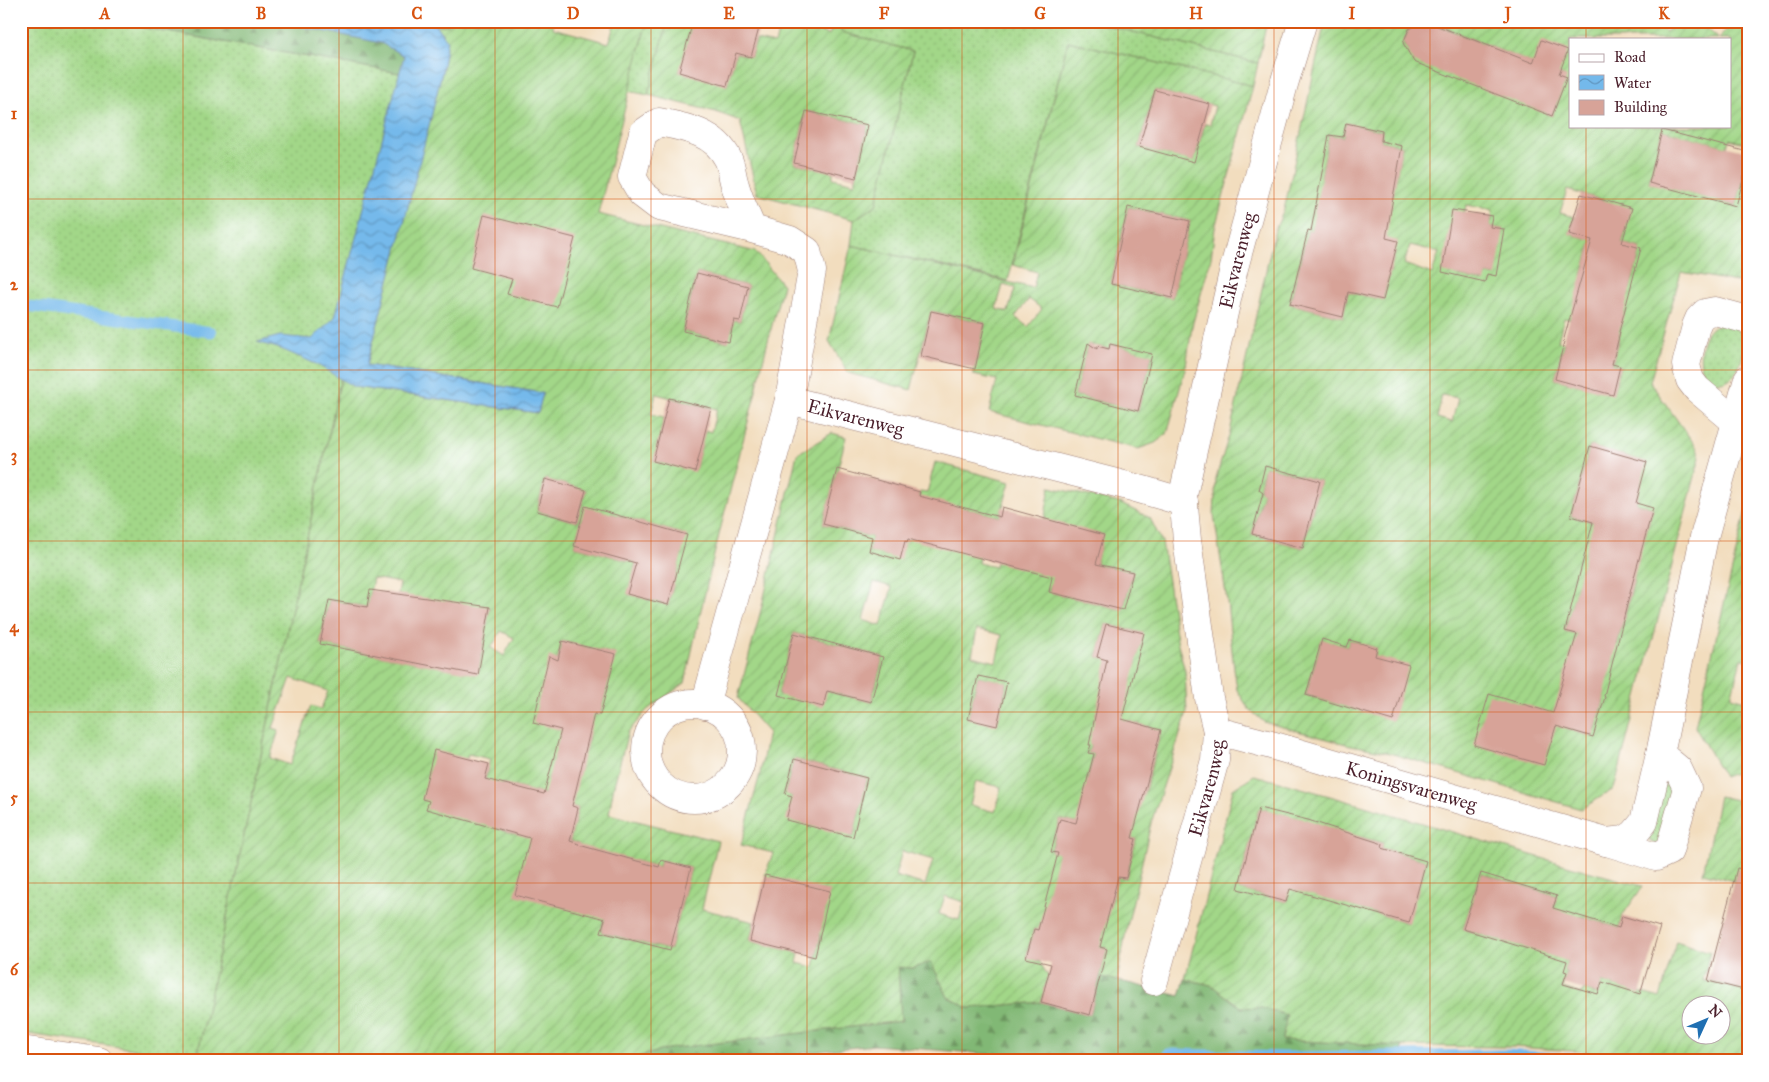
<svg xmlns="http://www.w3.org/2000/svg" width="1769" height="1082" font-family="'IM FELL Great Primer',serif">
<defs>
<pattern id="grass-dots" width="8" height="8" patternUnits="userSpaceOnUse" patternTransform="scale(1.25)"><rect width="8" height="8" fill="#a2d788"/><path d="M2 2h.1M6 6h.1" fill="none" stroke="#8db876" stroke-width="1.8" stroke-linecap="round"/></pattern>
<pattern id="forest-firs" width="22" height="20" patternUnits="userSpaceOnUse" patternTransform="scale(1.25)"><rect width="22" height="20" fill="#81b874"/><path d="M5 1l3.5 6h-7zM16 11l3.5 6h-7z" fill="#6c955f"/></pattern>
<pattern id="garden-furrows" width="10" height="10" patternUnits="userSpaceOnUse" patternTransform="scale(1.25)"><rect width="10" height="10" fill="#a2d788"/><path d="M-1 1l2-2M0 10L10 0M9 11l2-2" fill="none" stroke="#8db876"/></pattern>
<pattern id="water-waves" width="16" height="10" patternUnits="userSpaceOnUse" patternTransform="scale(1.25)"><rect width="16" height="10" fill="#74b9eb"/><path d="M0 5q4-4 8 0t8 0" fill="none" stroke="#6196bf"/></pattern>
</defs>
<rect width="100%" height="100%" fill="#fff"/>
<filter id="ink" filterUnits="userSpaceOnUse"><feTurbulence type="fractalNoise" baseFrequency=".02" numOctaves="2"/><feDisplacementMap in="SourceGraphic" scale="10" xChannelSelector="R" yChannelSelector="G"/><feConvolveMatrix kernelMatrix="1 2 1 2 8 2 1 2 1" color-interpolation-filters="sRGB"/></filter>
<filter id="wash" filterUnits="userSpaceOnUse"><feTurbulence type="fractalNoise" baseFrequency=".0096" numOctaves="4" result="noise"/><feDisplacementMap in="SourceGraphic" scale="20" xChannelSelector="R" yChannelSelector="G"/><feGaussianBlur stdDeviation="1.12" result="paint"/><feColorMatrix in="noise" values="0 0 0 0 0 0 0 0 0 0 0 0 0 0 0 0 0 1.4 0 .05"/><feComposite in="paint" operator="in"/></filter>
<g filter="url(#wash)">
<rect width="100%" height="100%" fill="#f2ddbe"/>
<g fill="url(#grass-dots)" stroke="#767b5a">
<path d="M 21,21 L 105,21 L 405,74 L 197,1058 L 21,1033 Z"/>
<path d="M 647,21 L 668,21 L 648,95 L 628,91 Z"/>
<path d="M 842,21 L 1089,21 L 1258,63 L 1253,86 L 1068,41 L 1008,281 L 851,245 L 854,220 L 876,205 L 913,51 L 840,32 Z"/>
<path d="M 1724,323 C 1730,325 1736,327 1740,333 C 1749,347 1739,382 1720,382 C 1693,383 1697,337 1713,327 C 1716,325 1721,324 1724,323 Z"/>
<path d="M 1666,780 L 1675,781 L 1665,837 L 1656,845 L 1651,842 L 1648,837 Z"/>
</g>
<g fill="url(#forest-firs)" stroke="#666c50">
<path d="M 105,21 L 449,21 L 448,25 L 405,74 Z"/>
<path d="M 931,962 L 948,997 L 969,1008 L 1041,1002 L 1090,1015 L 1100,976 L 1180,996 L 1185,979 L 1211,985 L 1241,1007 L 1262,1008 L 1287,1015 L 1283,1040 L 1403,1046 L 1397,1061 L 1073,1061 L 874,1045 L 734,1061 L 622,1061 L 667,1049 L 901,1021 L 898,967 L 913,968 Z"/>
</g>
<g fill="url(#garden-furrows)" stroke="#767b5a" fill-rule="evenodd">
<path d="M 449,21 L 554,21 L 553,28 L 609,43 L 615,21 L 647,21 L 598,214 L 756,252 L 783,285 C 772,322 763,361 754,399 C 729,493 705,587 685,683 L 647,710 L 628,732 L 614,785 L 609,814 L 718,841 L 702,909 L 754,922 L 750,941 L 799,953 L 797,963 L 814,967 L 821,935 L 814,932 L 765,875 L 773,853 L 741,845 L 760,774 L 768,732 L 738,698 L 762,606 L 797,454 L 832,433 L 846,437 L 823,524 L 872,537 L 869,551 L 887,556 L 892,538 L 907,542 L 920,492 L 927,493 L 935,462 L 1010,482 L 1000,517 L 964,508 L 979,558 L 978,563 L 995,567 L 996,562 L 1044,522 L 1050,487 L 1119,503 L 1150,518 L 1162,542 L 1177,640 L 1185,671 L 1187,713 L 1151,823 L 1126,931 L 1117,981 L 1100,976 L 1107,948 L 1034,929 L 1026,957 L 1039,961 L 1048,976 L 1041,1002 L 969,1008 L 948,997 L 931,962 L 913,968 L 898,967 L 901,1021 L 667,1049 L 622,1061 L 225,1061 L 197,1058 L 341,378 L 354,387 L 538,413 L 542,393 L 367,365 L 442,72 L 447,40 L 436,26 L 448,25 ZM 697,273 L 748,286 L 740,321 L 734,320 L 728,342 L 683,331 ZM 656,394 L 717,409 L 711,432 L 705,430 L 695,471 L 654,461 L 664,417 L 651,414 ZM 545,479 L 586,490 L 577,522 L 537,511 ZM 613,514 L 686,535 L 668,605 L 628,594 L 636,563 L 574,546 L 582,518 ZM 1065,526 L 1103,535 L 1096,564 L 1133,572 L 1123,610 L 1049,592 ZM 373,578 L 400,583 L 395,612 L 490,607 L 478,674 L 320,644 L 329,600 L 367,607 ZM 874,582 L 892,587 L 881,626 L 863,620 ZM 1106,624 L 1143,633 L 1135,667 L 1097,657 ZM 977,629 L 1002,635 L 996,662 L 972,656 ZM 501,631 L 514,638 L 504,656 L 491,648 ZM 794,633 L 883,657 L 871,702 L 827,691 L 778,695 ZM 562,641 L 615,654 L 600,715 L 582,711 L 576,733 L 589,737 L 584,754 L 561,730 L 547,702 ZM 978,676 L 1007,683 L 997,725 L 968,719 ZM 291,678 L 328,691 L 321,709 L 311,706 L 290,765 L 270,758 L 279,730 L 273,728 ZM 1096,712 L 1161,730 L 1145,791 L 1119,784 L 1117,788 L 1087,780 L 1094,754 L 1088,753 L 1091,746 L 1094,746 ZM 468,754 L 490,759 L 482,794 L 459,789 ZM 794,759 L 867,778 L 853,837 L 792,796 L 785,793 ZM 976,781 L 1001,787 L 995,812 L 970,805 ZM 501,783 L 566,800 L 565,804 L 578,808 L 570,841 L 579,844 L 511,833 L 496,828 L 500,810 ZM 1060,819 L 1136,839 L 1126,878 L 1118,877 L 1111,903 L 1058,853 L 1051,851 ZM 902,851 L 933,860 L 925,885 L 895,876 ZM 621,857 L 659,867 L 661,860 L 691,868 L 670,950 L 601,932 ZM 945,896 L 964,902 L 959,920 L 939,914 Z"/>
<path d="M 668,21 L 693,21 L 680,72 L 727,85 L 736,53 L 751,57 L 756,40 L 775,44 L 781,21 L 818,21 L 815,30 L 829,35 L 834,21 L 842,21 L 841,32 L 913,51 L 876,205 L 854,220 L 757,194 L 740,121 L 716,112 L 648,95 ZM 806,111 L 868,125 L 855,183 L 833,178 L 833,172 L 794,163 Z"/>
<path d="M 1089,21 L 1196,21 L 1221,27 L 1222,21 L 1267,21 L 1258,63 Z"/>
<path d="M 1325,21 L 1654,21 L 1666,32 L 1675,21 L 1689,21 L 1695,27 L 1700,21 L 1706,21 L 1703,26 L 1718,39 L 1570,39 L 1570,126 L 1730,126 L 1730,39 L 1719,39 L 1734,21 L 1748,21 L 1748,144 L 1729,139 L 1727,147 L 1662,130 L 1649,182 L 1736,206 L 1748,162 L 1748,284 L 1681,272 L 1650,382 L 1697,448 L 1700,457 L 1614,789 L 1581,809 L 1386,752 L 1346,744 L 1264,722 L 1249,709 L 1237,690 L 1233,661 L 1227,601 L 1214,515 L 1216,478 L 1230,432 L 1275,230 L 1284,210 ZM 1421,23 L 1433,29 L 1435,24 L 1566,77 L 1552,116 L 1410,54 L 1403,43 L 1409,29 ZM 1346,123 L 1382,131 L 1381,141 L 1402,146 L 1393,195 L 1321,178 L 1329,135 L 1343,137 ZM 1567,190 L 1603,200 L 1626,228 L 1622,243 L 1641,248 L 1630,289 L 1582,275 L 1592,240 L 1570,234 L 1574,217 L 1560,213 ZM 1466,205 L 1493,210 L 1490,227 L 1503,229 L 1459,239 ZM 1308,230 L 1395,252 L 1383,300 L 1348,292 L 1343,317 L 1290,304 ZM 1410,245 L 1439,252 L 1432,274 L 1404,264 ZM 1460,252 L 1498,261 L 1495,276 L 1487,274 L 1484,282 L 1455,275 ZM 1564,318 L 1620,333 L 1612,364 L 1620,366 L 1613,394 L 1555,379 L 1564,342 L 1558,341 ZM 1442,395 L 1458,398 L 1452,422 L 1437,418 ZM 1590,446 L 1646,462 L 1636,503 L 1653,508 L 1644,540 L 1617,529 L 1571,516 ZM 1265,466 L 1320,481 L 1303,548 L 1252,534 L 1263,493 L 1259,490 ZM 1582,567 L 1634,581 L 1617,645 L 1565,631 ZM 1322,640 L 1347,647 L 1350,640 L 1377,648 L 1375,656 L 1393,720 L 1306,695 ZM 1605,697 L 1593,737 L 1566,729 Z"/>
<path d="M 1068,41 L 1253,86 L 1215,228 L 1211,258 L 1192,326 L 1186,366 L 1167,434 L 1155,443 L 1138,449 L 989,412 L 997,380 L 973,375 L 985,323 L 931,311 L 911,390 L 848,373 L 829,341 L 851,245 L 1033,288 L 1037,272 L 1013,265 ZM 1155,90 L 1215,106 L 1210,125 L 1205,124 L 1194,161 L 1139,147 ZM 1128,207 L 1190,221 L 1172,298 L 1111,284 ZM 1003,285 L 1015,288 L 1008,312 L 996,309 ZM 1029,299 L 1042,309 L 1028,327 L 1015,317 ZM 1088,344 L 1109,349 L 1111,344 L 1152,355 L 1138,411 L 1075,395 Z"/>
<path d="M 1748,502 L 1748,660 L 1741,659 L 1731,697 L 1748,702 L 1748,768 L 1724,777 L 1695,727 Z"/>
<path d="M 1254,775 C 1385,810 1513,852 1643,886 L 1622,916 L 1619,928 L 1580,916 L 1564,971 L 1567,972 L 1562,988 L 1582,994 L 1584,990 L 1598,994 L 1602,982 L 1660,998 L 1676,941 L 1710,952 L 1703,980 L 1748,991 L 1748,1061 L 1665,1061 L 1644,1056 L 1517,1047 L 1403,1046 L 1282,1040 L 1287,1015 L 1262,1008 L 1241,1007 L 1211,985 L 1185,979 L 1233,789 ZM 1259,808 L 1308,821 L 1286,902 L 1238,889 ZM 1357,836 L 1383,843 L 1382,848 L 1426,861 L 1408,923 L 1338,902 ZM 1481,873 L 1557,896 L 1542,947 L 1523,947 L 1463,929 ZM 1692,1004 L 1722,1004 L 1722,1034 L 1692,1034 Z"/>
<path d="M 1719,796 L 1736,800 L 1748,822 L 1748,906 L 1729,902 L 1734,881 L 1703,873 Z"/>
</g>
<path fill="url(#water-waves)" stroke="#5f6c8b" d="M 274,21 L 423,21 L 436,26 L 447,40 L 442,72 L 430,122 L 367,365 L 543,393 L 538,413 L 354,387 L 316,364 L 281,349 L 257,342 L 280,336 L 312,339 L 335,317 L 404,56 L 381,43 Z"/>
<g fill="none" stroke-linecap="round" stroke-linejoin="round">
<g stroke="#74b9eb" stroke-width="11">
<path d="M 21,305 L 211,332"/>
<path d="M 1168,1054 L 1284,1057 L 1508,1055 L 1596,1061"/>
</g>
</g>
<g id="blocks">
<g fill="#d7a398">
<path d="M 693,21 L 761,21 L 751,57 L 736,53 L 727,86 L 679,72 Z"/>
<path d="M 1425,21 L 1533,63 L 1541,40 L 1568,50 L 1559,74 L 1567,77 L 1552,116 L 1414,62 L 1403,43 L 1409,29 Z"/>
<path d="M 1155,90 L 1210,104 L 1194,162 L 1139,147 Z"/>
<path d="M 806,111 L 868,125 L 856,178 L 794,163 Z"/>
<path d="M 1346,123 L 1382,131 L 1381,141 L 1402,146 L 1386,238 L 1398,241 L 1383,300 L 1348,292 L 1343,317 L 1290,304 L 1308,230 L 1311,231 L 1329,135 L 1343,137 Z"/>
<path d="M 1662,130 L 1748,152 L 1748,162 L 1736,206 L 1649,183 Z"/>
<path d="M 1581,194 L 1632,208 L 1622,243 L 1641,248 L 1619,332 L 1620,333 L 1612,364 L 1620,366 L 1613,395 L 1555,379 L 1564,342 L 1563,342 L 1592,240 L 1569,234 Z"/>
<path d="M 1128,207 L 1190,221 L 1172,298 L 1111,284 Z"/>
<path d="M 1452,210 L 1492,216 L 1490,227 L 1504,229 L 1496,276 L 1487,274 L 1485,282 L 1442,272 Z"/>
<path d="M 484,215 L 575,238 L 557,307 L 507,294 L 512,279 L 471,268 Z"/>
<path d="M 697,273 L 748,286 L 740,321 L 734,320 L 729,342 L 683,331 Z"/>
<path d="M 931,311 L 985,323 L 975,369 L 921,356 Z"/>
<path d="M 1088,343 L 1097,349 L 1097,346 L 1109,349 L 1110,344 L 1152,354 L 1138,411 L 1075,395 Z"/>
<path d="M 669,398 L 711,408 L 695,472 L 653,461 Z"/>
<path d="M 1590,446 L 1647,462 L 1636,503 L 1653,508 L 1633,581 L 1604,696 L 1605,697 L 1593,737 L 1556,726 L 1544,765 L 1474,745 L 1489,694 L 1553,713 L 1577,634 L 1565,631 L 1593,522 L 1571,516 Z"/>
<path d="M 1265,466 L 1320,481 L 1303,548 L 1252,534 L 1263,493 L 1259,490 Z"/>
<path d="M 837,469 L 920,492 L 919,496 L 1000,517 L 1002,507 L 1104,535 L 1096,564 L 1133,572 L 1123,610 L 1049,592 L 1052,577 L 908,539 L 907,542 L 905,541 L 900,560 L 869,551 L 872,537 L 823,524 Z"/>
<path d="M 545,479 L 586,490 L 577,522 L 537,511 Z"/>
<path d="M 585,506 L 687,535 L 668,605 L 627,594 L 636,563 L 574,546 Z"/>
<path d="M 370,590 L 490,607 L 478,675 L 320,644 L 329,600 L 367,607 Z"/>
<path d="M 1106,624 L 1144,633 L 1122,719 L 1161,730 L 1132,838 L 1136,839 L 1126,878 L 1118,877 L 1100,947 L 1107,949 L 1090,1015 L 1041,1002 L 1051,964 L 1026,958 L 1034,929 L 1038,930 L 1058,853 L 1051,852 L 1060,819 L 1076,823 L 1094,754 L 1088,753 L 1091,745 L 1089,745 L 1107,660 L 1097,657 Z"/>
<path d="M 794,633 L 883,657 L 871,702 L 827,691 L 823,707 L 778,695 Z"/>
<path d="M 1322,639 L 1347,647 L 1350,640 L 1377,648 L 1375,656 L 1409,665 L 1393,721 L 1306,695 Z"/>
<path d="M 562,641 L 616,654 L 600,715 L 594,714 L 572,806 L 578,808 L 570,841 L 579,844 L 579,845 L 659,867 L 661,860 L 691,868 L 670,950 L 601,932 L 605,919 L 515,895 L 530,838 L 426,809 L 429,801 L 422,799 L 434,750 L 489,764 L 485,779 L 544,794 L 561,730 L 533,723 L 549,656 L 558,660 Z"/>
<path d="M 978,676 L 1007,682 L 997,726 L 968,719 Z"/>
<path d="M 794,759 L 867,778 L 853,837 L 786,820 L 792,796 L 785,794 Z"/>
<path d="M 1259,808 L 1308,820 L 1383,844 L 1382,848 L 1426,861 L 1409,923 L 1290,889 L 1286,902 L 1238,889 Z"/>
<path d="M 1737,868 L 1748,870 L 1748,991 L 1708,981 Z"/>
<path d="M 1481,873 L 1557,896 L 1553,908 L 1619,928 L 1622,916 L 1660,927 L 1640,994 L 1602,982 L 1598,994 L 1563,984 L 1567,972 L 1564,971 L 1567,961 L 1463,929 Z"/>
<path d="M 765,875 L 830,891 L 815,957 L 750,941 Z"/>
</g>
</g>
</g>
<g filter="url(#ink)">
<use href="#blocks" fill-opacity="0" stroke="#9e7e74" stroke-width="1"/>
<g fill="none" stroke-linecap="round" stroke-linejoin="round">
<defs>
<g id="minor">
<path id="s1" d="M 789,400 L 1136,488 L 1184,502"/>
<path d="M 1737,423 L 1697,389 L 1690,380 L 1686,365 L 1696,326 L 1699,319 L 1705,313 L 1715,311 L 1748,320"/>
<circle cx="694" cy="751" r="48"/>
<path d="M 705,705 L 789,400 L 812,271 L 807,251 L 790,240 L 752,229 L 659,207 L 642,194 L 632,177 L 643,133 L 659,122 C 685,127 715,132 728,159 C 732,167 732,177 735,185 C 739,200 746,214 752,229"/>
<path id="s2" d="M 1217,731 L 1271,745 L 1606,842 L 1625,840 L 1634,834 L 1644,822 L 1660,754 L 1704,537 L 1748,379"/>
<path d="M 1607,842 L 1656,857 L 1669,851 L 1687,788 L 1678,769 L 1660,754"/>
<path id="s3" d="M 1154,981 L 1215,760 L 1217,731 L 1209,698 L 1187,540 L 1183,495 L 1234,268 L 1284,84 L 1303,21"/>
<path d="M 21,1050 L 99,1061"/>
</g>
</defs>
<use href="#minor" stroke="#9e7e74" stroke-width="29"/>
<use href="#minor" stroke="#fff" stroke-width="28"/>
</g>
</g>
<path fill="none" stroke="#d8530f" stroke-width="1" stroke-opacity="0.55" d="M 183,21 L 183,1061M 339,21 L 339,1061M 495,21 L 495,1061M 651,21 L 651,1061M 807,21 L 807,1061M 962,21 L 962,1061M 1118,21 L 1118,1061M 1274,21 L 1274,1061M 1430,21 L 1430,1061M 1586,21 L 1586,39M 1586,126 L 1586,1061M 21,199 L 1748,199M 21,370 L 1748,370M 21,541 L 1748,541M 21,712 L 1748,712M 21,883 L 1748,883"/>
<g text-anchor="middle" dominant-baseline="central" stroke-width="5" stroke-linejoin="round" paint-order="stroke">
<g font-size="19" fill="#4a1f2b" stroke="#fff">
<text stroke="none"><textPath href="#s3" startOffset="738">Eikvarenweg</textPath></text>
<text stroke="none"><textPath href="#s1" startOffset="69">Eikvarenweg</textPath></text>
<text stroke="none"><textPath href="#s2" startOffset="202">Koningsvarenweg</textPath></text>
<text stroke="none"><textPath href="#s3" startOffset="200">Eikvarenweg</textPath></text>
</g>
</g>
<rect width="1769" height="1082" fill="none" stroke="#fff" stroke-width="55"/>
<rect x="1569" y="38" width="162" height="90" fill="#ffffff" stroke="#b7a5aa"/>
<rect x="1579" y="54" width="25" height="8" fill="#ffffff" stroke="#b7a5aa"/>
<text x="1614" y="62" font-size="15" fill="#4a1f2b">Road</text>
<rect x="1579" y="75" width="25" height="15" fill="url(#water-waves)" stroke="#b7a5aa"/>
<text x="1614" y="88" font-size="15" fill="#4a1f2b">Water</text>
<rect x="1579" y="100" width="25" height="15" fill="#d7a398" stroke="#b7a5aa"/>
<text x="1614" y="112" font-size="15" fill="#4a1f2b">Building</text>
<g transform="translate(1706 1020) rotate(46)"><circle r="24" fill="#ffffff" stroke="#b7a5aa"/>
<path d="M0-4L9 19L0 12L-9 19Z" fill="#1f6fb2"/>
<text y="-8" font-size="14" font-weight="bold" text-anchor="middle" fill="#4a1f2b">N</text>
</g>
<rect x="28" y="28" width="1714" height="1026" fill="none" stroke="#d8530f" stroke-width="2"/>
<g font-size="16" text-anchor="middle" font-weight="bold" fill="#d8530f">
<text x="105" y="19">A</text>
<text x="261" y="19">B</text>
<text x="417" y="19">C</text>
<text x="573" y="19">D</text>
<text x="729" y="19">E</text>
<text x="884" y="19">F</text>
<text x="1040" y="19">G</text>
<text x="1196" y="19">H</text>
<text x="1352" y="19">I</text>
<text x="1508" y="19">J</text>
<text x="1664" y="19">K</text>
<text x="14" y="119">1</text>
<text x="14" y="290">2</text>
<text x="14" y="461">3</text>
<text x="14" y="632">4</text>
<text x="14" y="803">5</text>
<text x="14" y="975">6</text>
</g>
</svg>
